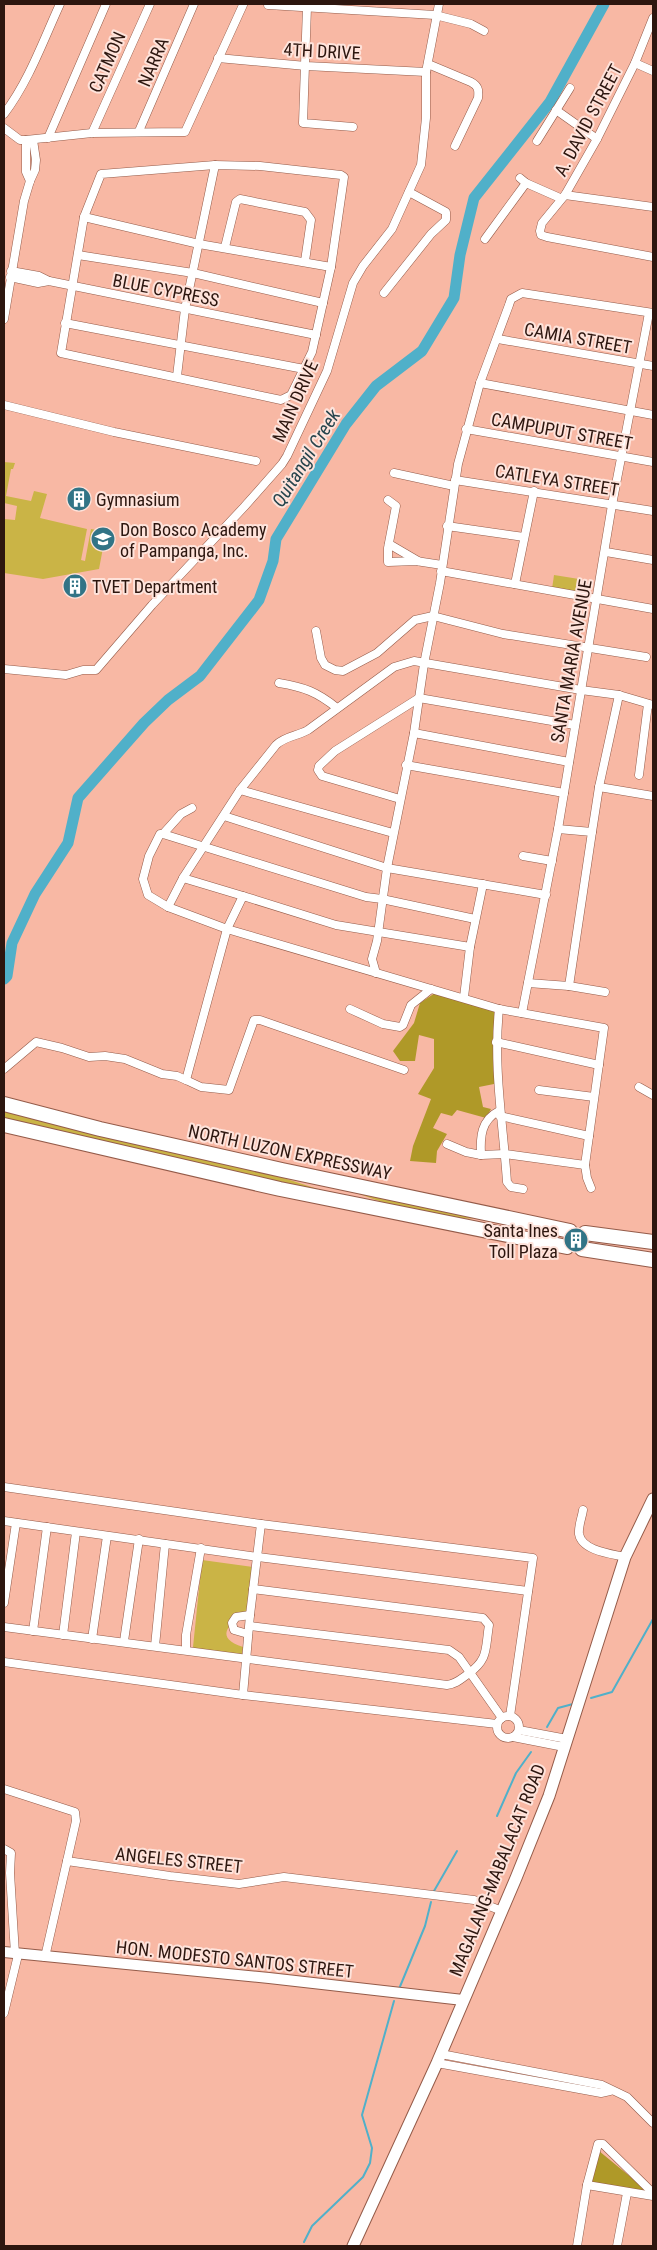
<svg xmlns="http://www.w3.org/2000/svg" width="657" height="2250" font-family="'Roboto Condensed',sans-serif">
<rect width="100%" height="100%" fill="#f8b8a4"/>
<g fill="#cab446">
<path d="M 4,462 L 15,463 L 13,469 L 11,469 L 6,496 L 31,501 L 34,491 L 47,494 L 40,518 L 87,529 L 81,560 L 85,561 L 91,529 L 106,532 L 99,569 L 43,579 L 4,573 L 4,519 L 15,520 L 17,506 L 4,503 Z"/>
<path d="M 554,575 L 579,579 L 577,593 L 552,589 Z"/>
<path d="M 4,1107 L 256,1169 L 327,1192 L 49,1131 L 4,1118 Z"/>
<path d="M 354,1192 L 479,1218 C 440,1221 391,1206 354,1192 Z"/>
<path d="M 202,1560 L 253,1567 L 246,1615 C 227,1624 215,1638 243,1647 L 241,1661 L 195,1651 L 193,1647 Z"/>
</g>
<g fill="#af9928">
<path d="M 435,993 L 495,1009 L 494,1084 L 479,1087 L 483,1107 L 491,1109 L 486,1118 L 457,1110 L 452,1116 L 441,1113 L 433,1128 L 447,1134 L 437,1151 L 436,1163 L 410,1161 L 413,1146 L 431,1099 L 418,1094 L 434,1068 L 434,1039 L 419,1035 L 415,1061 L 400,1061 L 393,1051 L 414,1023 L 420,1003 Z"/>
<path d="M 599,2151 L 649,2192 L 591,2183 Z"/>
</g>
<g fill="none" stroke-linecap="round" stroke-linejoin="round">
<g stroke="#50b0c9" stroke-width="2">
<path d="M 591,1698 L 612,1692 L 653,1619"/>
<path d="M 547,1727 L 558,1708 L 573,1704"/>
<path d="M 497,1816 L 516,1773 L 531,1752"/>
<path d="M 434,1891 L 457,1851"/>
<path d="M 399,1989 L 425,1926 L 431,1902"/>
<path d="M 304,2242 L 312,2226 L 363,2177 L 370,2163 L 372,2148 L 362,2115 L 394,2001"/>
</g>
<path stroke="#50b0c9" stroke-width="11" d="M 4,979 L 7,976 L 12,943 L 35,894 L 68,843 L 78,798 L 144,723 L 168,700 L 200,676 L 259,600 L 273,561 L 276,539 L 346,424 L 376,386 L 422,351 L 454,298 L 460,255 L 474,198 L 550,102 L 604,4"/>
<defs>
<g id="street">
<path d="M 268,5 L 435,15 L 471,24 L 484,31"/>
<path d="M 307,7 L 303,123 L 353,127"/>
<path d="M 653,18 L 635,63 L 597,139 L 565,195 L 542,223 L 540,231 L 541,235 L 547,237 L 653,257"/>
<path d="M 218,58 L 306,66 L 426,72"/>
<path d="M 635,63 L 653,71"/>
<path d="M 428,64 L 471,82 C 478,86 479,89 478,98 L 455,146"/>
<path d="M 556,110 L 597,139"/>
<path d="M 4,114 C 29,81 43,41 60,4"/>
<path d="M 4,128 L 20,140 L 26,140 L 92,133 L 185,132 L 243,5"/>
<path d="M 139,131 L 194,4"/>
<path d="M 92,133 L 150,4"/>
<path d="M 48,138 L 106,4"/>
<path d="M 26,140 L 26,172 L 30,181"/>
<path d="M 537,141 L 570,88"/>
<path d="M 215,165 L 260,166 L 341,175 L 344,177 L 331,267 L 312,352 L 291,395 L 281,400 L 61,353 L 84,217 L 101,174 Z"/>
<path d="M 520,178 L 526,183 L 560,198"/>
<path d="M 565,195 L 653,207"/>
<path d="M 84,217 L 199,244 L 331,267"/>
<path d="M 485,239 L 526,183"/>
<path d="M 225,247 L 236,202 L 240,199 L 305,212 L 311,220 L 305,261"/>
<path d="M 78,255 L 193,273 L 323,303"/>
<path d="M 11,271 L 39,276 L 49,281"/>
<path d="M 10,277 L 38,283 L 49,281 L 316,335"/>
<path d="M 384,293 L 431,234 L 446,220 L 446,212 L 409,192"/>
<path d="M 4,319 L 24,201 L 30,181 L 35,170 L 36,160 L 33,140"/>
<path d="M 65,323 L 304,369"/>
<path d="M 498,339 L 653,366"/>
<path d="M 177,376 L 185,309 L 215,165"/>
<path d="M 480,383 L 653,415"/>
<path d="M 4,405 L 114,432 L 256,461"/>
<path d="M 466,429 L 653,462"/>
<path d="M 394,473 L 454,486"/>
<path d="M 455,480 L 653,511"/>
<path d="M 388,500 L 396,506 L 388,548 L 388,562 L 416,561 L 442,565"/>
<path d="M 447,526 L 524,537"/>
<path d="M 389,544 L 418,561"/>
<path d="M 606,552 L 653,560"/>
<path d="M 441,571 L 653,609"/>
<path d="M 515,584 L 534,491"/>
<path d="M 316,631 L 321,658 L 325,665 L 335,670 L 343,671 L 377,653 L 415,620 L 433,616 L 503,634 L 646,657"/>
<path d="M 4,669 L 66,675 L 83,670 L 96,670 L 152,605 L 244,507 L 282,464 L 287,456 L 327,371 L 353,283 L 363,266 L 392,229 L 421,165 L 426,118 L 426,72 L 439,4"/>
<path d="M 279,683 C 304,687 317,692 337,708"/>
<path d="M 414,733 L 569,762"/>
<path d="M 406,765 L 564,793"/>
<path d="M 639,775 L 648,704"/>
<path d="M 599,787 L 653,796"/>
<path d="M 240,790 L 393,833"/>
<path d="M 400,799 L 322,776 L 318,770 L 319,766 L 335,751 L 419,698 L 575,725"/>
<path d="M 224,816 L 387,868 L 546,895"/>
<path d="M 558,829 L 592,832 L 569,986 L 605,992"/>
<path d="M 592,832 L 599,787 L 619,695"/>
<path d="M 163,834 L 181,814 L 192,808"/>
<path d="M 523,856 L 552,861"/>
<path d="M 183,878 L 243,896"/>
<path d="M 168,907 L 183,878 L 240,790 L 276,745 C 285,736 298,736 308,730 L 394,667 L 414,661 L 581,690 L 619,695 L 653,705"/>
<path d="M 475,919 L 382,899 L 366,897 L 163,834 L 160,834 L 149,856 L 143,879 L 148,895 L 168,907 L 227,929 L 499,1009 L 604,1028 L 585,1165 L 587,1178 L 591,1188"/>
<path d="M 376,973 L 372,959 L 377,941 L 387,868 L 414,733 L 424,664 L 440,583 L 458,464 L 480,383 L 509,305 L 511,299 L 522,293 L 653,313"/>
<path d="M 528,983 L 569,986"/>
<path d="M 464,997 L 470,947"/>
<path d="M 350,1009 L 383,1024 L 400,1027 L 403,1025 L 411,1005 L 431,989"/>
<path d="M 499,1009 C 493,1067 503,1123 507,1182 L 511,1187 L 523,1189"/>
<path d="M 522,1013 L 558,829 L 612,505 L 649,313"/>
<path d="M 496,1042 L 599,1065"/>
<path d="M 4,1069 L 36,1042 L 62,1048 L 89,1057 L 105,1056 L 125,1059 L 162,1074 L 177,1076 L 186,1080"/>
<path d="M 404,1070 L 260,1020 L 254,1020 L 229,1090 L 201,1087 L 186,1080 L 227,929 L 243,896 L 336,925 L 470,947 L 483,884"/>
<path d="M 639,1087 L 653,1095"/>
<path d="M 539,1090 L 594,1097"/>
<path d="M 500,1116 L 589,1136"/>
<path d="M 447,1144 L 466,1152 L 481,1155 C 480,1137 481,1120 499,1111"/>
<path d="M 481,1155 L 505,1154 L 585,1165"/>
<path d="M 4,1487 L 261,1524 L 533,1558 L 510,1716"/>
<path d="M 583,1510 C 582,1517 578,1527 579,1534 C 582,1551 612,1554 625,1557"/>
<path d="M 4,1521 L 258,1557 L 528,1591"/>
<path d="M 4,1603 L 16,1523"/>
<path d="M 250,1626 L 449,1650 L 459,1657 L 502,1718"/>
<path d="M 4,1627 L 447,1685 C 456,1684 461,1679 468,1674 C 489,1659 485,1649 489,1625 L 483,1618 L 253,1589"/>
<path d="M 33,1631 L 47,1527"/>
<path d="M 248,1634 L 234,1630 L 232,1623 L 236,1617 L 250,1615"/>
<path d="M 63,1635 L 76,1532"/>
<path d="M 92,1639 L 107,1536"/>
<path d="M 124,1641 L 139,1539"/>
<path d="M 155,1646 L 165,1544"/>
<path d="M 186,1649 L 186,1635 L 201,1548"/>
<path d="M 4,1662 L 243,1695 L 497,1724"/>
<path d="M 243,1695 L 250,1615 L 261,1524"/>
<circle cx="508" cy="1727" r="11"/>
<path d="M 519,1730 L 567,1739"/>
<path d="M 513,1737 L 564,1747"/>
<path d="M 4,1789 L 75,1812 L 76,1821 L 67,1861 L 45,1957"/>
<path d="M 4,1849 L 11,1853 L 10,1873 L 15,1954"/>
<path d="M 67,1861 L 170,1876 L 239,1884 L 284,1877 L 474,1900 L 502,1911"/>
<path d="M 4,2013 L 18,1955"/>
<path d="M 441,2054 L 602,2085 L 627,2097 L 653,2123"/>
<path d="M 437,2063 L 601,2093 L 610,2091"/>
<path d="M 587,2185 L 653,2196"/>
<path d="M 577,2246 L 587,2185 L 598,2144 L 603,2144 L 653,2193"/>
<path d="M 617,2246 L 627,2193"/>
</g>
<path id="secondary" d="M 4,1952 L 269,1978 L 463,2000"/>
<path id="primary" d="M 353,2246 L 437,2063 L 516,1878 L 549,1796 L 625,1557 L 653,1499"/>
<g id="highway">
<path d="M 4,1104 L 100,1129 L 282,1170 L 570,1231"/>
<path d="M 4,1125 L 280,1189 L 567,1247"/>
<path d="M 585,1233 L 653,1242"/>
<path d="M 582,1249 L 653,1260"/>
</g>
</defs>
<use href="#street" stroke="#945b49" stroke-width="9"/>
<use href="#secondary" stroke="#945b49" stroke-width="12"/>
<use href="#primary" stroke="#945b49" stroke-width="13"/>
<use href="#highway" stroke="#945b49" stroke-width="16"/>
<use href="#street" stroke="#fff" stroke-width="8"/>
<use href="#secondary" stroke="#fff" stroke-width="10"/>
<use href="#primary" stroke="#fff" stroke-width="11"/>
<use href="#highway" stroke="#fff" stroke-width="14"/>
</g>
<defs>
<symbol id="building-disc" viewBox="-11 -11 22 22"><circle r="9.5" fill="#327486" stroke="#fee3db"/><path d="M-4-6H4V6H1V3H-1V6H-4ZM-2.5-4.3h1.7v1.8h-1.7ZM.8-4.3h1.7v1.8H.8ZM-2.5-1h1.7V.8h-1.7ZM.8-1h1.7V.8H.8Z" fill="#fff"/></symbol>
<symbol id="school-disc" viewBox="-11 -11 22 22"><circle r="9.5" fill="#327486" stroke="#fee3db"/><path d="M0-5L7-2L0 1L-7-2ZM-4 1L0 2.5L4 1V4Q0 6-4 4Z" fill="#fff"/></symbol>
</defs>
<g fill-rule="evenodd">
<use href="#building-disc" x="65" y="485" width="28" height="28"/>
<use href="#school-disc" x="89" y="525" width="28" height="28"/>
<use href="#building-disc" x="61" y="572" width="28" height="28"/>
<use href="#building-disc" x="562" y="1226" width="28" height="28"/>
</g>
<g text-anchor="middle" dominant-baseline="central" stroke-width="4" stroke-linejoin="round" paint-order="stroke">
<g font-size="18" fill="#2d160f" stroke="#fee3db">
<text transform="translate(322 51) rotate(3)">4TH DRIVE</text>
<text transform="translate(107 62) rotate(-66)">CATMON</text>
<text transform="translate(153 62) rotate(-67)">NARRA</text>
<text transform="translate(588 120) rotate(-62)">A. DAVID STREET</text>
<text transform="translate(166 290) rotate(11)">BLUE CYPRESS</text>
<text transform="translate(578 338) rotate(10)">CAMIA STREET</text>
<text transform="translate(295 401) rotate(-66)">MAIN DRIVE</text>
<text transform="translate(562 431) rotate(10)">CAMPUPUT STREET</text>
<text transform="translate(557 480) rotate(9)">CATLEYA STREET</text>
<text transform="translate(571 661) rotate(-80)">SANTA MARIA AVENUE</text>
<text transform="translate(290 1152) rotate(12)">NORTH LUZON EXPRESSWAY</text>
<text transform="translate(179 1860) rotate(6)">ANGELES STREET</text>
<text transform="translate(497 1870) rotate(-68)">MAGALANG-MABALACAT ROAD</text>
<text transform="translate(235 1959) rotate(6)">HON. MODESTO SANTOS STREET</text>
</g>
<g font-size="18" fill="#2d160f" stroke="#fee3db" text-anchor="start">
<text x="96" y="499">Gymnasium</text>
<text x="120" y="529">Don Bosco Academy<tspan x="120" dy="21">of Pampanga, Inc.</tspan></text>
<text x="92" y="586">TVET Department</text>
<text x="558" y="1230" text-anchor="end">Santa Ines<tspan x="558" dy="21">Toll Plaza</tspan></text>
</g>
<g font-size="19" font-style="italic" fill="#27454d" stroke="#fee3db">
<text transform="translate(306 458) rotate(-58)">Quitangil Creek</text>
</g>
</g>
<rect width="657" height="2250" fill="none" stroke="#2d160f" stroke-width="10"/>
</svg>
